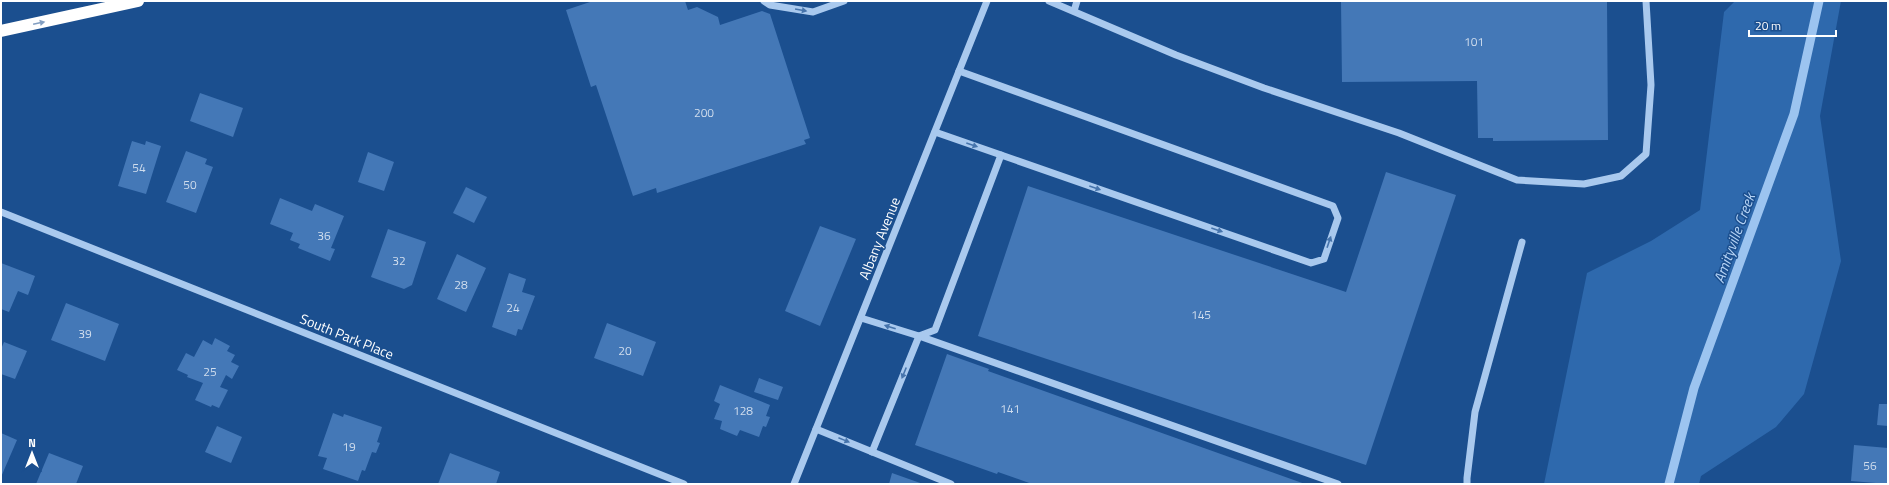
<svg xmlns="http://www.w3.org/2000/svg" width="1889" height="485" font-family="'Titillium Web',sans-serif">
<rect width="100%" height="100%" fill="#1b4f8f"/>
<path fill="#2e69ad" d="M 1735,1 L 1841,1 L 1820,116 L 1841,261 L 1804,394 L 1776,427 L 1701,476 L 1699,484 L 1544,484 L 1587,273 L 1651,241 L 1700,210 L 1724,12 Z"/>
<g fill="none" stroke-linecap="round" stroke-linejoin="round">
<path stroke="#9cc4f0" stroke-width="9" d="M 1669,484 L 1694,388 L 1794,114 L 1819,1"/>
</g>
<g fill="#4478b7">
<path d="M 593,1 L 685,1 L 688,10 L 697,7 L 718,17 L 720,25 L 762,11 L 770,14 L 810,138 L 804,140 L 806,144 L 657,193 L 656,188 L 633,196 L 596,85 L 591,87 L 566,10 Z"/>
<path d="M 1341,1 L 1607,1 L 1608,140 L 1493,141 L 1493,138 L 1478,138 L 1477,81 L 1342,82 Z"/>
<path d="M 200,93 L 243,108 L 233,137 L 190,121 Z"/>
<path d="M 132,141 L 145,145 L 146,141 L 161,146 L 146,194 L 118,186 Z"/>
<path d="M 186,151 L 207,159 L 205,164 L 213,167 L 196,213 L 166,202 Z"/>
<path d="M 368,152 L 394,162 L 384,191 L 358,182 Z"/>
<path d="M 1386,172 L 1456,195 L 1366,465 L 978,336 L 1028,186 L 1346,292 Z"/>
<path d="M 466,187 L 487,197 L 474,223 L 453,213 Z"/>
<path d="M 280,198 L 312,211 L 315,204 L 344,216 L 331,248 L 335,249 L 330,261 L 298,248 L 300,244 L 290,240 L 293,233 L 270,224 Z"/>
<path d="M 820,226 L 856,239 L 820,326 L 785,311 Z"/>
<path d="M 388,229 L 426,242 L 412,285 L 404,289 L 371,277 Z"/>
<path d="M 457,254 L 486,268 L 466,312 L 437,299 Z"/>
<path d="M 1,263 L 35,276 L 28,295 L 18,291 L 9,312 L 1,309 Z"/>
<path d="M 509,273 L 526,279 L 522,292 L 535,296 L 522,330 L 518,329 L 516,336 L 492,327 Z"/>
<path d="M 66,303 L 119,324 L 105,361 L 51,340 Z"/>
<path d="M 607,323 L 656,342 L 643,376 L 594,358 Z"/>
<path d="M 215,338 L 230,346 L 227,351 L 235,355 L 231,362 L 239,366 L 232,379 L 226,375 L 220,387 L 228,390 L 219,408 L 212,405 L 211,407 L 195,400 L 203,383 L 187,377 L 188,375 L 177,370 L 186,353 L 194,357 L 203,340 L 212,345 Z"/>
<path d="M 4,342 L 27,351 L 15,379 L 1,374 L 1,349 Z"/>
<path d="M 947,354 L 989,369 L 988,371 L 1305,484 L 1032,484 L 998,472 L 997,474 L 915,445 Z"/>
<path d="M 759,378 L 783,387 L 778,400 L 754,392 Z"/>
<path d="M 720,385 L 770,405 L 766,416 L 770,417 L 766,427 L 763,426 L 759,437 L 740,430 L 737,436 L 720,429 L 722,421 L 714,419 L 720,404 L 714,401 Z"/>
<path d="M 1879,404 L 1888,404 L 1888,426 L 1877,425 Z"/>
<path d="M 333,413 L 343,417 L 344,414 L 382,427 L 377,442 L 380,443 L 376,453 L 372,452 L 365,471 L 362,470 L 358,481 L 323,469 L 327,458 L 318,456 Z"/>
<path d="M 217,426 L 242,437 L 231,463 L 205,452 Z"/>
<path d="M 1,433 L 17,440 L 1,477 Z"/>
<path d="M 1854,445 L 1888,448 L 1888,484 L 1851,481 Z"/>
<path d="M 49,453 L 83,466 L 76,484 L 36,484 Z"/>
<path d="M 450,453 L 500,472 L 496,484 L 438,484 Z"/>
<path d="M 892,473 L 923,484 L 889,484 Z"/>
</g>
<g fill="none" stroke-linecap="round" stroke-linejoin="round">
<g stroke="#a9c9ee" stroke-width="7">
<path d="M 764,1 L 770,5 L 813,12 L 844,1"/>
<path d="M 1049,1 L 1176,55 L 1264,88 L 1399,133 L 1517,180 L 1584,184 L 1621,176 L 1646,154 L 1651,85 L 1646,1"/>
<path d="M 1074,11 L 1077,1"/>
<path d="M 935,132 L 1311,263 L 1324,259 L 1338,218 L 1333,206 L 959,71"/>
<path d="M 1,212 L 684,484"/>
<path d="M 861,318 L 919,336 L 1338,484"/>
<path d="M 816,429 L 951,484"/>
<path d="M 872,452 L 919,336 L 935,330 L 1001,155"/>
<path d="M 794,484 L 987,1"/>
<path d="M 1467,484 L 1467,478 L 1475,412 L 1522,242"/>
</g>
<path stroke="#fff" stroke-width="12" d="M 1,31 L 138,1"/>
</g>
<defs><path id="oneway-solid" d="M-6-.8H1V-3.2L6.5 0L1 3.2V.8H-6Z"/></defs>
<g fill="#4674ac">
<use href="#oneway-solid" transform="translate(801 10) rotate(10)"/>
<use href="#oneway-solid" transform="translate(972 145) rotate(19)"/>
<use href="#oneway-solid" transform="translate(1095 188) rotate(19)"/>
<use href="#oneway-solid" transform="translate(1217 230) rotate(19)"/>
<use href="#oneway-solid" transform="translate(1329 242) rotate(-71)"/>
<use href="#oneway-solid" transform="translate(890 327) rotate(-162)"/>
<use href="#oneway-solid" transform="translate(904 373) rotate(112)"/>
<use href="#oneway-solid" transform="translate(844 440) rotate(22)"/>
</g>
<use fill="#829ec1" href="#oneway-solid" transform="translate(39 23) rotate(-12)"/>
<g text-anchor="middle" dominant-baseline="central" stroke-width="3" stroke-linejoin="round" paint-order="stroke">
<g font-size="12" fill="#d0dded">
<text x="1474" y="41">101</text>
<text x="704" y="112">200</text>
<text x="139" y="167">54</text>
<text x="190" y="184">50</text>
<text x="324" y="235">36</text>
<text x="399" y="260">32</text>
<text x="461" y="284">28</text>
<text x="513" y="307">24</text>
<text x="1201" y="314">145</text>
<text x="85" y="333">39</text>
<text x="625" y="350">20</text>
<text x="210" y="371">25</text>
<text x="1010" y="408">141</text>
<text x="743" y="410">128</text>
<text x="349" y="446">19</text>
<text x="1870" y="465">56</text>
</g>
<g font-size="14" fill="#fff" stroke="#1b4f8f">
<text transform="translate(879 238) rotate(-68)">Albany Avenue</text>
<text transform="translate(347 336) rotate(22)">South Park Place</text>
</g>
<g font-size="15" font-style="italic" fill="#b5d3f5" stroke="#1b4f8f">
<text transform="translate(1734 238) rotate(-70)">Amityville Creek</text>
</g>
</g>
<rect width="1889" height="485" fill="none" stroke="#ffffff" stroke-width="4"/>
<g transform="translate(32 453)" stroke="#1b4f8f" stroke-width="3" paint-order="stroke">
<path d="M0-3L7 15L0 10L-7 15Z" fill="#ffffff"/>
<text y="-6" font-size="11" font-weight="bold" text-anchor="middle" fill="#ffffff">N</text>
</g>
<path d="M1749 30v6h87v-6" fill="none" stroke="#ffffff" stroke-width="2"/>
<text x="1755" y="30" font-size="12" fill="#ffffff" stroke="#1b4f8f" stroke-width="3" paint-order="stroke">20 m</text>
</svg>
